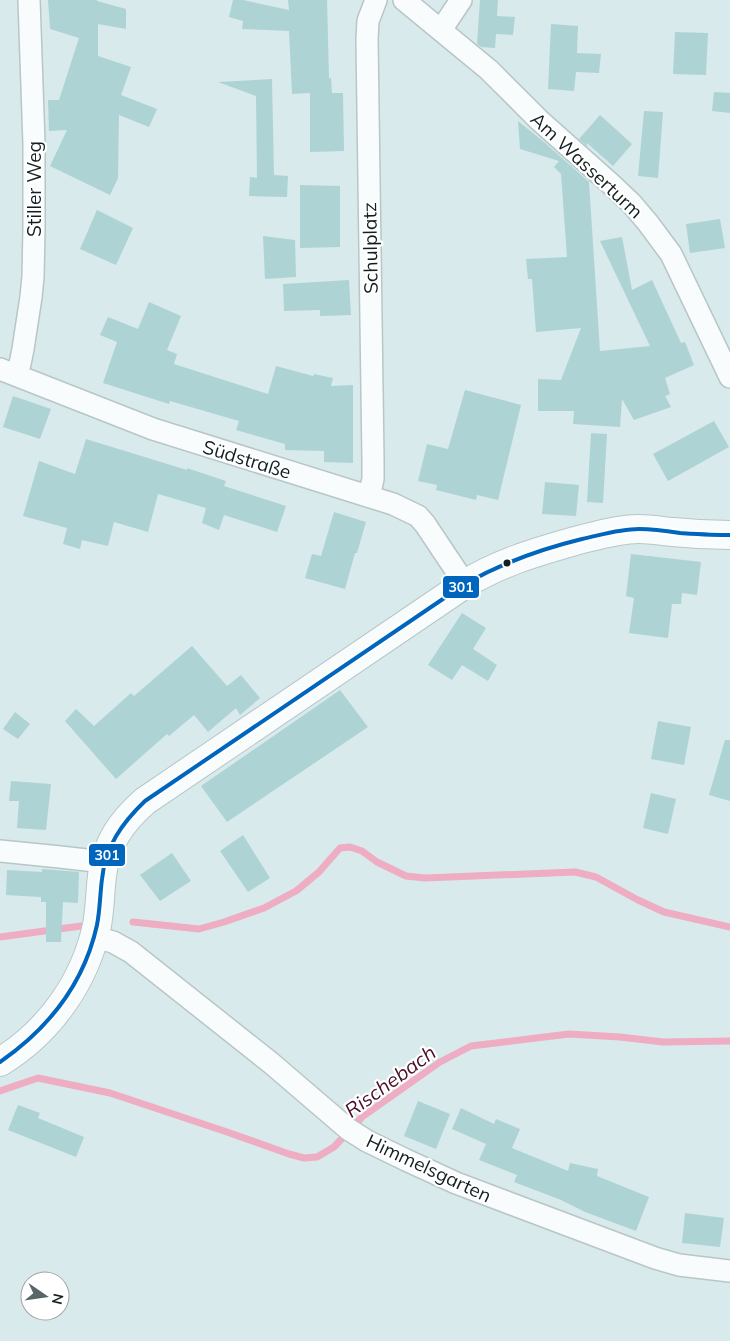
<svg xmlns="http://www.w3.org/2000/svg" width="730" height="1341" font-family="Mulish,sans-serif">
<rect width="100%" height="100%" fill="#d8eaeb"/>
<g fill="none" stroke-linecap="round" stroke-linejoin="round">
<g stroke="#eeadc2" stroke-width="7">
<path d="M 133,922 L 199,929 L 224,922 L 264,908 L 296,891 L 319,872 L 340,848 L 350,847 L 362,851 L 377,862 L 406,876 L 425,878 L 575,872 L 596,877 L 638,900 L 664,912 L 730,927"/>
<path d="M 0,937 L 81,926"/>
<path d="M 0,1091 L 38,1078 L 110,1093 L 227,1132 L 289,1154 L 304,1158 L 317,1157 L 334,1147 L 362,1117 L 440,1062 L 471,1046 L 569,1034 L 620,1037 L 663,1042 L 730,1041"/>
</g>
</g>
<g fill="#aed3d5">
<path d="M 48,0 L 97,0 L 97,1 L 126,9 L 126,29 L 98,24 L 98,56 L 131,67 L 121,95 L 157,109 L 149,127 L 119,115 L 118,178 L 110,195 L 50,166 L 67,130 L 49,131 L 48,100 L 59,100 L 79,38 L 50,29 Z"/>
<path d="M 233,0 L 243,0 L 289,10 L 288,0 L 327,0 L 329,78 L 331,78 L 332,93 L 343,93 L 344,151 L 310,152 L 310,93 L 292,94 L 289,31 L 242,29 L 243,21 L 229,17 Z"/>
<path d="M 480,0 L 498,0 L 497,16 L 515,17 L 513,35 L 496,34 L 495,48 L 481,47 L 477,44 Z"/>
<path d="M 551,24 L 578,26 L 577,53 L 601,54 L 599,73 L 576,72 L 574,91 L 548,89 Z"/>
<path d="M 675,32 L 708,33 L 706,75 L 673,74 Z"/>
<path d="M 272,79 L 274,175 L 288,176 L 287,197 L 249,196 L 250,177 L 257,178 L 256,96 L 218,82 Z"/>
<path d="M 714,92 L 730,93 L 730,113 L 712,111 Z"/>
<path d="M 644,111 L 663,112 L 658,178 L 638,176 Z"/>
<path d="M 600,115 L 632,144 L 613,166 L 587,143 L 587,146 L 579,139 Z"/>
<path d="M 518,121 L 544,142 L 589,182 L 600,351 L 650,346 L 600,241 L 622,237 L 632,290 L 652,280 L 681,343 L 685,342 L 694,365 L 665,378 L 670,394 L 665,396 L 671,407 L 634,420 L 622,399 L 620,427 L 573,424 L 574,411 L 538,411 L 538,379 L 561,380 L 581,328 L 536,332 L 532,279 L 528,279 L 526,259 L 567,257 L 561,174 L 554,167 L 559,161 L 520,149 Z"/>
<path d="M 300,185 L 340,186 L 340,247 L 300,248 Z"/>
<path d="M 97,210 L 133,228 L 116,265 L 80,249 Z"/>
<path d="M 720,219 L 725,248 L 690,253 L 686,224 Z"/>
<path d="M 263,236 L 295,240 L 296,277 L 265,279 Z"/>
<path d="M 349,280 L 351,315 L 320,316 L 320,310 L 284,311 L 283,284 Z"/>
<path d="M 149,302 L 181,316 L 167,350 L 177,354 L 174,364 L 268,394 L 276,366 L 313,376 L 314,374 L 333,378 L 331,386 L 353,385 L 353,463 L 324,462 L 324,451 L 285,450 L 285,444 L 236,430 L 239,421 L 170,401 L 169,404 L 103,383 L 117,342 L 100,335 L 108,317 L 138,329 Z"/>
<path d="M 465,390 L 521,405 L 498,500 L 477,495 L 476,500 L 436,490 L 437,485 L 418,481 L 427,444 L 448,449 Z"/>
<path d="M 13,396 L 51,409 L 40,439 L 3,427 Z"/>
<path d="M 714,421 L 729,447 L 668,481 L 653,454 Z"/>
<path d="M 591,433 L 607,434 L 603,503 L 587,502 Z"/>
<path d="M 86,439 L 187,470 L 187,468 L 226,481 L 224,486 L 286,506 L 277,532 L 224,515 L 219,530 L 202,523 L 206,508 L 158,494 L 148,532 L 114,522 L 108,546 L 82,540 L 80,549 L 63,544 L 67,528 L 23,516 L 39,461 L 75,474 Z"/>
<path d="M 545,482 L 579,485 L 576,516 L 542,514 Z"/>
<path d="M 334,512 L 366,522 L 357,553 L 355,553 L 345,589 L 305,578 L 312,554 L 321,556 Z"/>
<path d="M 631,554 L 701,562 L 697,595 L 682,593 L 681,604 L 672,604 L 668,638 L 629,633 L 634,598 L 626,596 Z"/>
<path d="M 462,613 L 486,628 L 473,649 L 497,665 L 488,681 L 462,665 L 452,680 L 428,665 Z"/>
<path d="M 192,646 L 227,686 L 241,675 L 260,698 L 240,715 L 236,708 L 208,732 L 194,715 L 169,736 L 167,734 L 116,779 L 65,721 L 76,709 L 94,726 L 131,693 L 134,696 Z"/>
<path d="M 340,690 L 368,727 L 227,822 L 201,786 Z"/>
<path d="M 15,712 L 30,724 L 18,739 L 3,729 Z"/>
<path d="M 658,721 L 691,727 L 684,765 L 651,759 Z"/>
<path d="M 725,740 L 730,740 L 730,801 L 709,795 Z"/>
<path d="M 11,781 L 51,784 L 46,830 L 17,828 L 19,801 L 9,801 Z"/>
<path d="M 651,793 L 676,799 L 668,834 L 643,828 Z"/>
<path d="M 243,835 L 270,878 L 248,892 L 220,851 Z"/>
<path d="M 172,853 L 191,881 L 160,901 L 140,875 Z"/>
<path d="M 42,869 L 79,872 L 78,903 L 63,902 L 61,942 L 46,942 L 46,902 L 41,902 L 41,897 L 6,895 L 7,870 L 42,872 Z"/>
<path d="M 418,1101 L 450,1114 L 436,1149 L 404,1136 Z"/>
<path d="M 18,1105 L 40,1113 L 38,1118 L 84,1137 L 76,1157 L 8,1130 Z"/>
<path d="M 461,1108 L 494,1124 L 496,1119 L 520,1129 L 512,1148 L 568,1171 L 570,1163 L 598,1169 L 597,1176 L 649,1197 L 636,1231 L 585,1212 L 561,1200 L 514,1182 L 517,1175 L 479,1160 L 486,1144 L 452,1129 Z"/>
<path d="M 685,1213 L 724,1218 L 720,1247 L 682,1243 Z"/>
</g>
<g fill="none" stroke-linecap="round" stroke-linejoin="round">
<defs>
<g id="street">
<path d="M 404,0 L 489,70 L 539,120 L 612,185 L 631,203 L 648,223 L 671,254 L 730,377"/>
<path d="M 441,30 L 461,0"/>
<path d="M 0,369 L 153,429 L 393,504 L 418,516 L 425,524 L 465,584"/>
<path d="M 16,375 L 20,364 L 23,349 L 31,297 L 33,277 L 34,229 L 34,144 L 29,0"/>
<path d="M 369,496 L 373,479 L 373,460 L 367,39 L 368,21 L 376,0"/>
<path d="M 0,851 L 60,857 L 104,862"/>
<path d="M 94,937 L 113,942 L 131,952 L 271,1063 L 348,1129 L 367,1141 L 406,1160 L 456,1183 L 655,1258 L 679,1265 L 730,1271"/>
</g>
<path id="secondary" d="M 0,1062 C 49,1032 85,982 97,925 C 100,909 100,892 102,876 C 106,844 121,822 145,801 L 465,584 C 499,563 536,552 575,541 C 596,536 617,529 639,529 C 650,529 662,531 673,532 C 692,534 711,535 730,535"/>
</defs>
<use href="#street" stroke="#b8c6c7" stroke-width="24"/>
<use href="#secondary" stroke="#b8c6c7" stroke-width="30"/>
<use href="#street" stroke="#f9fcfc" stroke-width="21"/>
<use href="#secondary" stroke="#f9fcfc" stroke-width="28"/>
<defs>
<path id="bus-1" d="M 0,1062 C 49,1028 84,984 97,925 C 100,910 100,894 102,879 C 105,847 122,823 145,801 L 465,584 C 502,563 541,549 582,539 C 601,535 619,529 639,529 C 653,529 667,531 680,533 C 697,534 713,535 730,535"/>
</defs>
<use href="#bus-1" stroke="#fff" stroke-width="8"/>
<use href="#bus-1" stroke="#0065bd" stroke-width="4"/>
</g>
<circle fill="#121f20" stroke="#fff" stroke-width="2" cx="507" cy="563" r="4.5"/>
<g text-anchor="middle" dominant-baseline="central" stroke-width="4.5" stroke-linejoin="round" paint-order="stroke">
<g font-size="19" fill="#121f20" stroke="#fff">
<text transform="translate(587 165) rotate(43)">Am Wasserturm</text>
<text transform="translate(34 189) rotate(-90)">Stiller Weg</text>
<text transform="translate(370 248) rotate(-91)">Schulplatz</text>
<text transform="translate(247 459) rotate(17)">Südstraße</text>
<text transform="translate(429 1168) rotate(25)">Himmelsgarten</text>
</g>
<g font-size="20" font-style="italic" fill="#4c0e26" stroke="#fff">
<text transform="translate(390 1081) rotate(-36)">Rischebach</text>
</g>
</g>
<g stroke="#fff" stroke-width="2">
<rect x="442" y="575" width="38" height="24" rx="5" fill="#0065bd"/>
<rect x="88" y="843" width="38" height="24" rx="5" fill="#0065bd"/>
</g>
<g font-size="14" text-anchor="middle" font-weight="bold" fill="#fff">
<text x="461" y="592">301</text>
<text x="107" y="860">301</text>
</g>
<g transform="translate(45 1296) rotate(103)"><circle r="24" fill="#ffffff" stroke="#a0a5a6"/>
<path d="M0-4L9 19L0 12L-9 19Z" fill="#576667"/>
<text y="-8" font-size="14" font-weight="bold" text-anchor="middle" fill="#121f20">N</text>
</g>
</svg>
